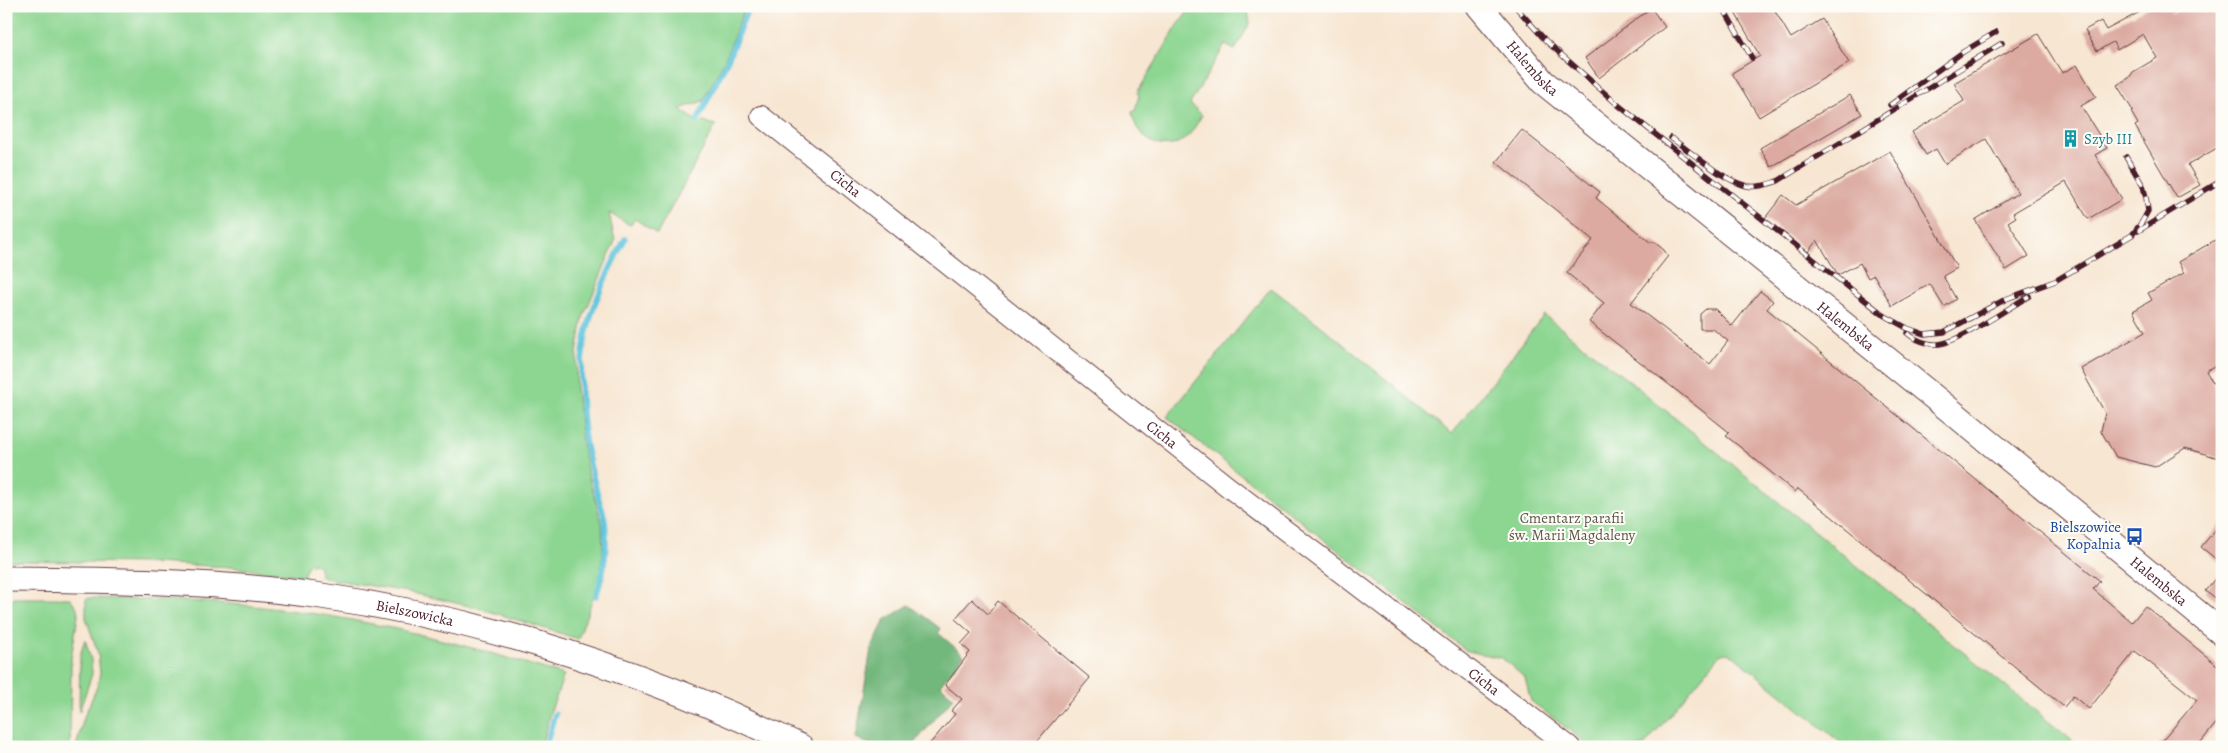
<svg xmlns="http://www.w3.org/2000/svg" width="2228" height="753" font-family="Alegreya,serif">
<rect width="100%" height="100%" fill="#fdfcf7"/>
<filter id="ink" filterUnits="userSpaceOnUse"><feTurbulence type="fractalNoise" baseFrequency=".02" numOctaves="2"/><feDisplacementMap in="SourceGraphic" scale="10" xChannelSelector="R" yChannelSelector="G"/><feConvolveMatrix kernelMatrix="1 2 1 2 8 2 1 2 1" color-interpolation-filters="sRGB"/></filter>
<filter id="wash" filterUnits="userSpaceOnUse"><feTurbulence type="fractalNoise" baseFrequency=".0096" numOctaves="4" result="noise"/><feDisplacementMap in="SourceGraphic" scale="20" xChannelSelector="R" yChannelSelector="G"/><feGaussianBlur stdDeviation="1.12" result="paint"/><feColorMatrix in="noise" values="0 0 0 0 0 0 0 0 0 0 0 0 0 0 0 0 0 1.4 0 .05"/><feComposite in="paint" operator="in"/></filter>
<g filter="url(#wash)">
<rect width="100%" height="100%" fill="#f7e6d1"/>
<g fill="#8dd692" stroke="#6c7a5e">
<path d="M 6,6 L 745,6 L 726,57 L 703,101 L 680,109 L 695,120 L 716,125 L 657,234 L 635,219 L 630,225 L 609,213 L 615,241 L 583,318 L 577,352 L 576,387 L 582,443 L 588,475 L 602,523 L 603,553 L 599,581 L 578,639 L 482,609 L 408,592 L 324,578 L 320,576 L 319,567 L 314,563 L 308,565 L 303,576 L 229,567 L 152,563 L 6,561 Z"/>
<path d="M 1192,6 L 1247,6 L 1250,23 L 1235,50 L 1225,45 L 1190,104 L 1202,115 C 1196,125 1191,136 1180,142 C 1157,154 1134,134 1132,112 L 1135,111 L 1139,95 L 1137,93 L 1178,25 Z"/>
<path d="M 1271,288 L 1320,325 L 1452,434 L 1544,315 L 1638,388 L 2080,747 L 1846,747 L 1730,653 L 1721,654 L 1643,747 L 1591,747 L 1531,701 L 1525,678 L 1502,658 L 1467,651 L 1167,417 Z"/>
<path d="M 6,598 L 70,598 L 77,608 L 78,616 L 71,658 L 70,747 L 6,747 Z"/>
<path d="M 89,598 C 152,599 216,601 279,609 C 376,620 471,646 564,675 L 550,713 L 541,747 L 76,747 L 84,717 L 97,687 L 100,673 L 98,653 L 86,618 L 86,599 Z"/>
<path d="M 85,639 L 91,660 L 92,674 L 79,712 L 80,656 Z"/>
</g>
<path fill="#72b77c" stroke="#5e6b54" d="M 909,605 L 941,629 L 938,633 L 964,655 L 940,685 L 954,697 L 911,747 L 875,747 L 856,738 L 871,649 L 885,620 Z"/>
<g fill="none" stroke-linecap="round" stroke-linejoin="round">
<g stroke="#60c6de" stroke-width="5.5">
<path d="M 697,121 L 729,57 L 749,6"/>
<path d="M 596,596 C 605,571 608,547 605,521 C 604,512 600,504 598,496 C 593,477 588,459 585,440 C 573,358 586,311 625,239"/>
<path d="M 545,747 L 555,714"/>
</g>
</g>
<g id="blocks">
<g fill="#dcaaa0">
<path d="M 1731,6 L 1772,6 L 1791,38 L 1822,19 L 1849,63 L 1759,117 L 1732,73 L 1760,56 Z"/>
<path d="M 2151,6 L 2168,6 L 2172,14 L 2185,6 L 2222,6 L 2222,145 L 2188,165 L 2200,185 L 2177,198 L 2135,126 L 2138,124 L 2131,112 L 2133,111 L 2117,85 L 2129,78 L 2133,72 L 2157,58 L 2143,34 L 2117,50 L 2113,42 L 2097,51 L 2085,30 L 2101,21 L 2106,30 Z"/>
<path d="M 1651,8 L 1665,27 L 1599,78 L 1585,58 Z"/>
<path d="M 2038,34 L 2062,73 L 2077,65 L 2096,97 L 2081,106 L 2107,148 L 2095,155 L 2122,199 L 2088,219 L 2066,182 L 2013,213 L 2016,217 L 2008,222 L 2029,256 L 2006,270 L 1975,220 L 2018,193 L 1986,139 L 1945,164 L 1936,149 L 1926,155 L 1912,132 L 1964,101 L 1954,83 Z"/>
<path d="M 1850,95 L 1862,114 L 1771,167 L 1760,148 Z"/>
<path d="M 1522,130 L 1600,192 L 1596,198 L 1651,243 L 1653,241 L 1664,250 L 1668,256 L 1631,303 L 1710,364 L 1728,341 L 1713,329 L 1700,329 L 1700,314 L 1706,309 L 1715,309 L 1732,326 L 1760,291 L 1773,301 L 1767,309 L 2100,581 L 2093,589 L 2132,622 L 2145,606 L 2222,669 L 2222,716 L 2197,747 L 2157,747 L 2197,700 L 2135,651 L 2089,709 L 2073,696 L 2064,707 L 1797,488 L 1795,492 L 1740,447 L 1726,436 L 1729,432 L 1695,405 L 1589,322 L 1604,303 L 1567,273 L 1593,240 L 1496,162 Z"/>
<path d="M 1890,151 L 1957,268 L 1943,276 L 1956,299 L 1944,307 L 1930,284 L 1892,306 L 1874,275 L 1868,278 L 1860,263 L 1838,275 L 1817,240 L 1808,252 L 1765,218 L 1783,195 L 1796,205 Z"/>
<path d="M 2222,236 L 2222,362 L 2206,371 L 2222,399 L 2222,459 L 2185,448 L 2155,467 L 2116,457 L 2101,431 L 2105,413 L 2081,369 L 2145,332 L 2133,311 L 2152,300 L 2148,293 L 2184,273 L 2178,262 Z"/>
<path d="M 2222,522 L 2222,564 L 2201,547 Z"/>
<path d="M 2222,570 L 2222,604 L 2205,591 Z"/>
<path d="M 972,599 L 988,614 L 998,601 L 1090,678 L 1032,747 L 927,747 L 955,714 L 951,711 L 962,699 L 945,685 L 970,652 L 961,644 L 971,633 L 955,619 Z"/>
</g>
</g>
</g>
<g filter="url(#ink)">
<use href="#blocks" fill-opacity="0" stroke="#643d44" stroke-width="1"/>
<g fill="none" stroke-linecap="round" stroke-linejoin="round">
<defs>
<g id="minor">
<path id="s1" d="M 761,116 L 1227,486 L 1570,747"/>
</g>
<g id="tertiary">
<path id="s2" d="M 1479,6 L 1543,82 L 1951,411 L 2222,633"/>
<path id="s3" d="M 6,579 C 109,580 213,581 315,595 C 484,619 648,672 801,747"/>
</g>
</defs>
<use href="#minor" stroke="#643d44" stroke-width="22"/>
<use href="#tertiary" stroke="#643d44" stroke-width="27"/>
<use href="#minor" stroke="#fff" stroke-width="20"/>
<use href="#tertiary" stroke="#fff" stroke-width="25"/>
<defs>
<g id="rail">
<path d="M 1515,6 L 1546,41 L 1617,104 L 1885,316 L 1907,328 L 1924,334 L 1944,332 L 2006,299 L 2055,281 L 2132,235 L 2142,222 L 2148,211 L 2146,197 L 2143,186 L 2126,157"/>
<path d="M 1722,6 L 1752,58"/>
<path d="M 1890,105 L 1963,52 L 1996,32"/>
<path d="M 1671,138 C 1693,153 1722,180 1747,186 C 1758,188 1768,184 1778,181 L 2002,43"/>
<path d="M 2138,231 L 2222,180"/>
<path d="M 1907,333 C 1915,340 1928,345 1939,344 C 1959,342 2010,307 2029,296"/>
</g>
</defs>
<use href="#rail" stroke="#4a1f2b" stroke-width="5.5"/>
<use href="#rail" stroke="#fdfcf7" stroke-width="4" stroke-dasharray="11" stroke-linecap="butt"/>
</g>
</g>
<defs>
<symbol id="building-bare" viewBox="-9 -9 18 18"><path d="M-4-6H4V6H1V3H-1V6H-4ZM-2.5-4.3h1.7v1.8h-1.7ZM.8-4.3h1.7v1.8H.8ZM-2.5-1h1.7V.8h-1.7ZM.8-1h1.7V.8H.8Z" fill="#0f9aa8" stroke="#fdfcf7" stroke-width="2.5" paint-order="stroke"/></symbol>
<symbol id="bus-bare" viewBox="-9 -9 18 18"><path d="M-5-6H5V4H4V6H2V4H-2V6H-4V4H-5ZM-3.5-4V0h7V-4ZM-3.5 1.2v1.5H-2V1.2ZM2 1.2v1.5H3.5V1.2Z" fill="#1a4fb4" stroke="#fdfcf7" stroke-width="2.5" paint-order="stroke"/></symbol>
</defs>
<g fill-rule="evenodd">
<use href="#building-bare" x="2058" y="126" width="25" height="25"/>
<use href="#bus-bare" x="2122" y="524" width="25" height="25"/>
</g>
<g text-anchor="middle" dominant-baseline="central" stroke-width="4" stroke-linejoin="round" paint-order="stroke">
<g font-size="15" fill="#4a1f2b" stroke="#fdfcf7">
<text stroke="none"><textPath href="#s2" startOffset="82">Halembska</textPath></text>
<text stroke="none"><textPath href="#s1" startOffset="108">Cicha</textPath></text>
<text stroke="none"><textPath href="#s2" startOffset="488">Halembska</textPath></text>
<text stroke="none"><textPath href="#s1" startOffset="512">Cicha</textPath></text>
<text stroke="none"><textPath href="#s2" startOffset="892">Halembska</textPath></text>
<text stroke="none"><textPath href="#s3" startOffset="411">Bielszowicka</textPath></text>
<text stroke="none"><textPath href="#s1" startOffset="918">Cicha</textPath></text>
</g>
<g font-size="15" fill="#0d838f" stroke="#fdfcf7" text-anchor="start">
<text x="2084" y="139">Szyb III</text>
</g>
<g font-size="15" fill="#5e564a" stroke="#fdfcf7">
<text x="1572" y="518">Cmentarz parafii<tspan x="1572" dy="17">św. Marii Magdaleny</tspan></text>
</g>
<g font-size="15" fill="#164399" stroke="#fdfcf7" text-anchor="end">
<text x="2121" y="527">Bielszowice<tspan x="2121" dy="17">Kopalnia</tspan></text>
</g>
</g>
<rect width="2228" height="753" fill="none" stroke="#fdfcf7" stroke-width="25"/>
</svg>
